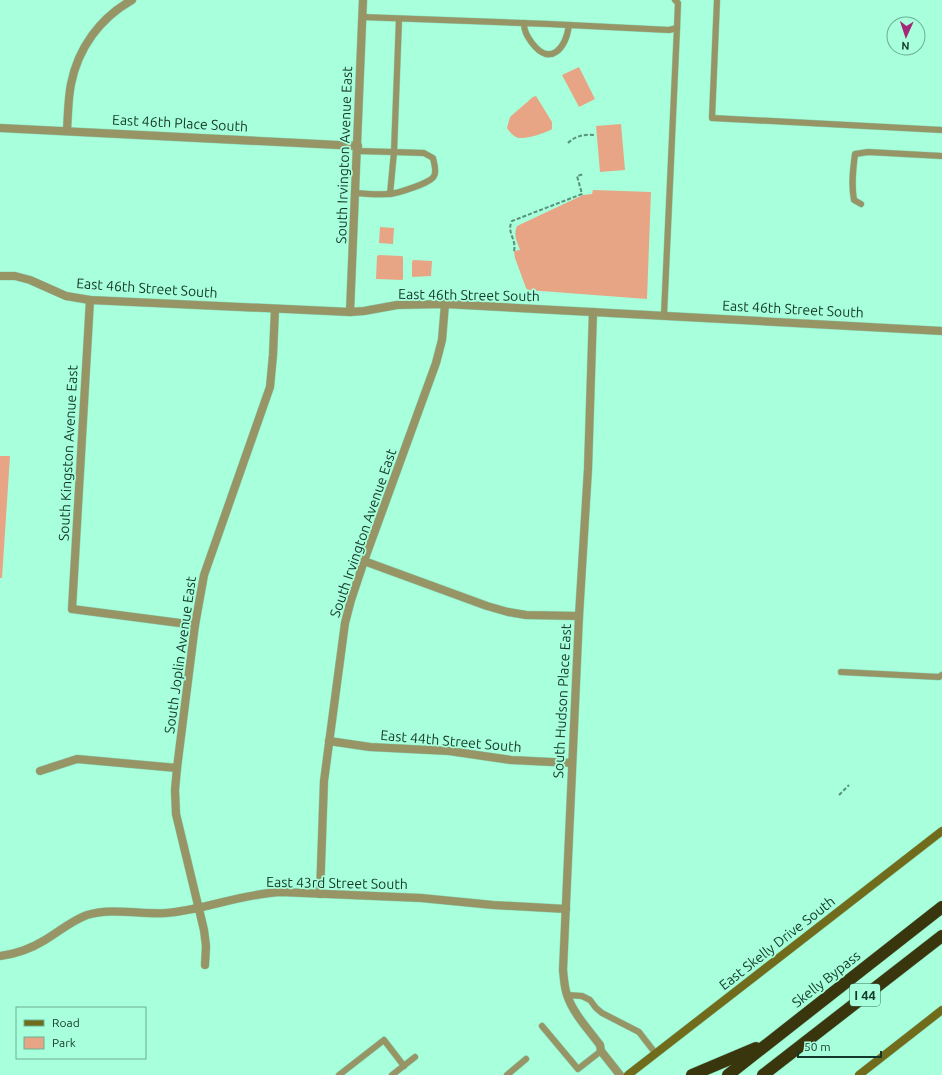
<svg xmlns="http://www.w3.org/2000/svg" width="942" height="1075" font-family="Ubuntu,sans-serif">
<rect width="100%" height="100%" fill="#a8ffdb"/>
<g fill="#e7a585">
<path d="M 579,67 L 595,99 L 579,107 L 562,75 Z"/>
<path d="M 536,96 L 552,122 L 552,129 C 546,133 522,141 516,137 C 512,135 509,131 507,128 L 510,117 L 533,97 Z"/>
<path d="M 621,124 L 625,170 L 600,172 L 596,126 Z"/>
<path d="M 593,190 L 651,192 L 647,299 L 528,290 L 526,288 L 515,258 L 514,251 L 520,250 C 517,241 513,235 517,226 L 583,195 L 592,194 Z"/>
<path d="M 380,227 L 394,228 L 393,244 L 379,243 Z"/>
<path d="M 379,255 L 402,256 L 403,257 L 403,279 L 402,280 L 376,279 L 377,256 Z"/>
<path d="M 413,260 L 432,261 L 431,276 L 412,277 L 412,262 Z"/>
<path d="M 0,456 L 10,456 L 2,578 L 0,578 Z"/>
</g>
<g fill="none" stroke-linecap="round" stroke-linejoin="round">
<defs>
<g id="service">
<path d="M 717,0 L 712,118 L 942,130"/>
<path d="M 362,17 L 549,24 L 669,30 L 677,28 L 678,3 L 675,0"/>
<path d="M 524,23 C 524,31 527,36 532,43 C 551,68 566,47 569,25"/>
<path d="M 357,151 L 394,152 L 390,194"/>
<path d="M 356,193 C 366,194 377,195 388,194 C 396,194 431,183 434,176 C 437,171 434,163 433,158 L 424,153 L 394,152 L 399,19"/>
<path d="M 861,204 L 854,200 C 851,185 853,169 855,154 L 868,152 L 942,156"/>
<path d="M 664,315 L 677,28"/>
<path d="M 841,672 L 939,677 L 942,675"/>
<path d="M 567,995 L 582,996 L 590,1000 L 596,1008 L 602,1013 L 639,1032 L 656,1054"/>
<path d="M 542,1026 L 578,1069 L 601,1051"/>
<path d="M 339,1075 L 384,1040 L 404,1066"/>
<path d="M 392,1075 L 415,1057"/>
<path d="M 507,1075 L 526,1059"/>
</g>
<g id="minor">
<path d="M 0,128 L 358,146"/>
<path d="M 67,130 C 68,115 68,99 71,84 C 78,48 100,18 132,0"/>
<path d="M 0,276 L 15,276 L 30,280 L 66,296 L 90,300 L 350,312 L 364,311 L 397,305 L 445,304 L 942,331"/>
<path d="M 90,300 L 72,609 L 195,625"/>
<path d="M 350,312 L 363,0"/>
<path d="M 593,312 L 588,469 L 579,616 L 563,970 C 564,978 564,986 567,995 C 573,1013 588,1029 600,1045 L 601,1051 L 620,1075"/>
<path d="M 364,561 L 487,606 L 508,612 L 526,615 L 579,616"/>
<path d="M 329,741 L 370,747 L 449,751 L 511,760 L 572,763"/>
<path d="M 40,771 L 77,759 L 177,768"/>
<path d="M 320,894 L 324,781 L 345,623 L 351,600 L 364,561 L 436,363 L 442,340 L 445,304"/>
<path d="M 0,956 C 16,954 32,948 45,940 C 60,931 71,921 87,915 C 114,907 139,915 166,913 C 204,910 241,894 280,892 L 421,898 L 493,905 L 566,909"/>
<path d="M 205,965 L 206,946 L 204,930 L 176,814 L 175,790 L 177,768 L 195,625 L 204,575 L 270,387 L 273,355 L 275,309"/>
</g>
<g id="secondary">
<path d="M 628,1075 L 942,831"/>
<path d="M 859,1075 L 942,1010"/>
</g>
<g id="motorway">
<path d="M 692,1075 L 756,1048"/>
<path d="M 728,1075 L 942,907"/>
<path d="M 763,1075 L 942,936"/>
</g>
</defs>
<use href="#service" stroke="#8ddbbb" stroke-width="7"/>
<use href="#minor" stroke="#8ddbbb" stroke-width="9"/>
<use href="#secondary" stroke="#8ddbbb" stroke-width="9"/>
<use href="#motorway" stroke="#8ddbbb" stroke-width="13"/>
<g stroke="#57937b" stroke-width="2" stroke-dasharray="4 2" stroke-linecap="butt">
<path d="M 568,143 C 575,136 584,134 594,135"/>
<path d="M 514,251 C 517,240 506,232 512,221 L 582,194 L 577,176 L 584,174"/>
<path d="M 839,795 L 849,785"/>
</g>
<use href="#service" stroke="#979566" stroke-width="6"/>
<use href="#minor" stroke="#979566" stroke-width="8"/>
<use href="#secondary" stroke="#716c1b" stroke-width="8"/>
<use href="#motorway" stroke="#39360e" stroke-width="12"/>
</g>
<g text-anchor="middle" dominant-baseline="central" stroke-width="3.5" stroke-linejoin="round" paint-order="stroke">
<rect fill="#a8ffdb" stroke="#40735f" stroke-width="1" x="850" y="984" width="30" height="22" rx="3"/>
<g font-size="13" font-weight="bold" fill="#13372a">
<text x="865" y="995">I 44</text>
</g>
<g font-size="14" fill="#13372a" stroke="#a8ffdb">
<text transform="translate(180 123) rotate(3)">East 46th Place South</text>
<text transform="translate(344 155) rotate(-88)">South Irvington Avenue East</text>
<text transform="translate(147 288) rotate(4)">East 46th Street South</text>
<text transform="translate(469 295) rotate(1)">East 46th Street South</text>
<text transform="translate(793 309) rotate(3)">East 46th Street South</text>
<text transform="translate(68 453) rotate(-87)">South Kingston Avenue East</text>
<text transform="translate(363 533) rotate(-71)">South Irvington Avenue East</text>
<text transform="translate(180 655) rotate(-82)">South Joplin Avenue East</text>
<text transform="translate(562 701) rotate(-87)">South Hudson Place East</text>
<text transform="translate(451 741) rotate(5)">East 44th Street South</text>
<text transform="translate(337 883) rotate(1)">East 43rd Street South</text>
<text transform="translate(777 943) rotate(-38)">East Skelly Drive South</text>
<text transform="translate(826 979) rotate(-38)">Skelly Bypass</text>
</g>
</g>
<rect x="16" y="1007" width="130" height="52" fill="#a8ffdb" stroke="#6caf94"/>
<rect x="24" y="1020" width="20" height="6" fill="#716c1b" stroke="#6caf94"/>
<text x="52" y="1027" font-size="12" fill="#13372a">Road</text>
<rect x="24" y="1037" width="20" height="12" fill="#e7a585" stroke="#6caf94"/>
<text x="52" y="1047" font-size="12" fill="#13372a">Park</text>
<g transform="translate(906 36) rotate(183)"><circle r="19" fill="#a8ffdb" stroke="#6caf94"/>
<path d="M0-3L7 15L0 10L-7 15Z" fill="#a52778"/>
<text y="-6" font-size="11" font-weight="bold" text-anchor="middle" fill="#13372a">N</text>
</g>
<path d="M798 1051v6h83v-6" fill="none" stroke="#13372a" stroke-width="2"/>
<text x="804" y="1051" font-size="12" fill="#13372a" stroke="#a8ffdb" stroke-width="3" paint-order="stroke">50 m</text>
</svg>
